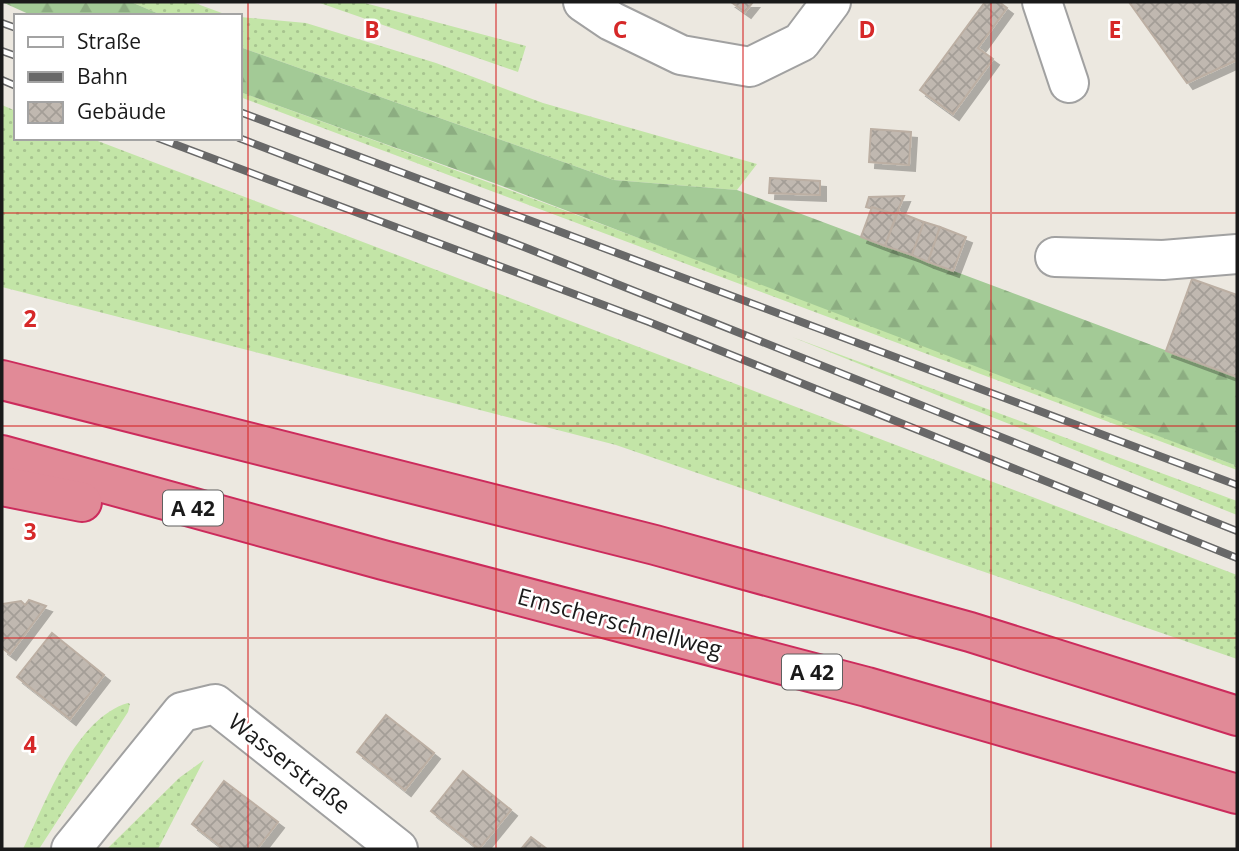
<svg xmlns="http://www.w3.org/2000/svg" width="1239" height="851" font-family="'Open Sans',sans-serif">
<defs>
<pattern id="grass-dots" width="8" height="8" patternUnits="userSpaceOnUse" patternTransform="scale(1.75)"><rect width="8" height="8" fill="#c3e5a7"/><path d="M2 2h.1M6 6h.1" fill="none" stroke="#a7c48f" stroke-width="1.8" stroke-linecap="round"/></pattern>
<pattern id="forest-firs" width="22" height="20" patternUnits="userSpaceOnUse" patternTransform="scale(1.75)"><rect width="22" height="20" fill="#a3ca96"/><path d="M5 1l3.5 6h-7zM16 11l3.5 6h-7z" fill="#8cad81"/></pattern>
<pattern id="building-cross-hatch" width="8" height="8" patternUnits="userSpaceOnUse" patternTransform="scale(1.75)"><rect width="8" height="8" fill="#c0b8b0"/><path d="M0 0l8 8M0 8l8-8" fill="none" stroke="#a49e97"/></pattern>
<filter id="shadow"><feDropShadow dx="6" dy="6" stdDeviation="0" flood-color="#0004"/></filter>
</defs>
<rect width="100%" height="100%" fill="#ece8e0"/>
<g fill="url(#grass-dots)">
<path d="M 131,2 L 192,2 L 230,16 L 164,16 Z"/>
<path d="M 317,2 L 361,2 L 526,46 L 518,72 Z"/>
<path d="M 240,17 L 306,23 L 436,63 L 543,103 L 757,164 L 737,190 L 614,180 L 240,47 Z"/>
<path d="M 240,92 C 574,212 906,337 1237,466 L 1237,470 L 240,97 Z"/>
<path d="M 2,105 L 16,111 L 16,138 L 90,138 L 1237,575 L 1237,659 L 616,445 L 2,287 Z"/>
<path d="M 792,337 L 1237,501 L 1237,515 Z"/>
<path d="M 128,703 L 130,704 L 128,712 L 39,849 L 23,849 C 45,804 75,718 128,703 Z"/>
<path d="M 204,760 L 158,849 L 107,849 L 179,778 Z"/>
</g>
<g fill="url(#forest-firs)">
<path d="M 2,2 L 131,2 L 164,16 L 33,16 Z"/>
<path d="M 240,47 L 614,180 L 737,190 L 1237,377 L 1237,466 L 494,183 L 240,92 Z"/>
</g>
<g fill="url(#building-cross-hatch)" stroke="#bcafa3" stroke-width="2" filter="url(#shadow)">
<path d="M 731,2 L 753,2 L 745,12 Z"/>
<path d="M 985,2 L 999,2 L 1007,8 L 978,48 L 993,59 L 953,114 L 920,90 Z"/>
<path d="M 1129,2 L 1237,2 L 1237,60 L 1187,83 Z"/>
<path d="M 871,129 L 911,132 L 909,165 L 869,162 Z"/>
<path d="M 770,178 L 820,181 L 820,195 L 769,193 Z"/>
<path d="M 904,196 L 896,215 L 866,207 L 869,197 Z"/>
<path d="M 872,207 L 896,215 L 885,246 L 861,237 Z"/>
<path d="M 898,212 L 924,222 L 912,255 L 885,246 Z"/>
<path d="M 924,222 L 940,227 L 928,262 L 912,255 Z"/>
<path d="M 940,227 L 966,237 L 953,271 L 928,262 Z"/>
<path d="M 1192,279 L 1237,295 L 1237,377 L 1166,351 Z"/>
<path d="M 29,600 L 46,606 L 10,654 L 2,648 L 2,604 L 21,601 L 25,605 Z"/>
<path d="M 52,633 L 104,675 L 70,719 L 17,677 Z"/>
<path d="M 386,715 L 434,753 L 405,790 L 357,752 Z"/>
<path d="M 463,771 L 511,810 L 479,849 L 431,811 Z"/>
<path d="M 224,781 L 278,822 L 257,849 L 224,849 L 192,824 Z"/>
<path d="M 531,837 L 547,849 L 521,849 Z"/>
</g>
<g fill="none" stroke-linecap="round" stroke-linejoin="round">
<defs>
<g id="minor">
<path d="M 583,2 L 611,21 L 681,55 L 750,67 L 801,42 L 831,2"/>
<path d="M 1042,2 L 1069,83"/>
<path d="M 1055,257 L 1163,260 L 1237,254"/>
<path d="M 71,849 L 182,712 L 215,704 L 398,849"/>
</g>
<g id="highway">
<path d="M 2,380 L 655,545 L 970,632 L 1237,716"/>
<path d="M 2,455 L 383,560 L 867,687 L 1237,794"/>
<path d="M 2,486 L 82,502"/>
</g>
</defs>
<use href="#minor" stroke="#a1a1a1" stroke-width="42"/>
<use href="#highway" stroke="#cc2b5c" stroke-width="42"/>
<use href="#minor" stroke="#fff" stroke-width="38"/>
<use href="#highway" stroke="#e18a97" stroke-width="38"/>
<defs>
<g id="rail">
<path d="M 2,23 L 16,28"/>
<path d="M 2,51 L 16,56"/>
<path d="M 2,80 L 16,86"/>
<path d="M 240,112 L 1237,485"/>
<path d="M 158,138 L 649,322 L 1237,558"/>
<path d="M 239,138 L 524,247 L 1237,531"/>
</g>
</defs>
<use href="#rail" stroke="#686868" stroke-width="8"/>
<use href="#rail" stroke="#fff" stroke-width="5" stroke-dasharray="16" stroke-linecap="butt"/>
</g>
<path fill="none" stroke="#d62828" stroke-width="2" stroke-opacity="0.55" d="M 248,2 L 248,849M 496,2 L 496,849M 743,2 L 743,849M 991,2 L 991,849M 2,213 L 1237,213M 2,426 L 1237,426M 2,638 L 1237,638"/>
<g text-anchor="middle" dominant-baseline="central" stroke-width="5" stroke-linejoin="round" paint-order="stroke">
<g fill="#fff" stroke="#5f5f5f" stroke-width="2">
<rect x="163" y="490.5" width="60" height="35" rx="5"/>
<rect x="782" y="654.5" width="60" height="35" rx="5"/>
</g>
<g font-size="21" font-weight="bold" fill="#1a1a1a">
<text x="193" y="508">A 42</text>
<text x="812" y="672">A 42</text>
</g>
<g font-size="23" fill="#1a1a1a" stroke="#fff">
<text transform="translate(620 622) rotate(15)">Emscherschnellweg</text>
<text transform="translate(290 763) rotate(38)">Wasserstraße</text>
</g>
</g>
<g font-size="23" text-anchor="middle" font-weight="bold" fill="#d62828" stroke="#fff" stroke-width="5" stroke-linejoin="round" paint-order="stroke">
<text x="372" y="38">B</text>
<text x="620" y="38">C</text>
<text x="867" y="38">D</text>
<text x="1115" y="38">E</text>
<text x="30" y="327">2</text>
<text x="30" y="540">3</text>
<text x="30" y="753">4</text>
</g>
<rect width="1239" height="851" fill="none" stroke="#1a1a1a" stroke-width="7"/>
<rect x="14" y="14" width="228" height="126" fill="#ffffff" stroke="#a3a3a3" stroke-width="2"/>
<rect x="28" y="37" width="35" height="10" fill="#ffffff" stroke="#a3a3a3" stroke-width="2"/>
<text x="77" y="49" font-size="21" fill="#1a1a1a">Straße</text>
<rect x="28" y="72" width="35" height="10" fill="#686868" stroke="#a3a3a3" stroke-width="2"/>
<text x="77" y="84" font-size="21" fill="#1a1a1a">Bahn</text>
<rect x="28" y="102" width="35" height="21" fill="url(#building-cross-hatch)" stroke="#a3a3a3" stroke-width="2"/>
<text x="77" y="119" font-size="21" fill="#1a1a1a">Gebäude</text>
</svg>
